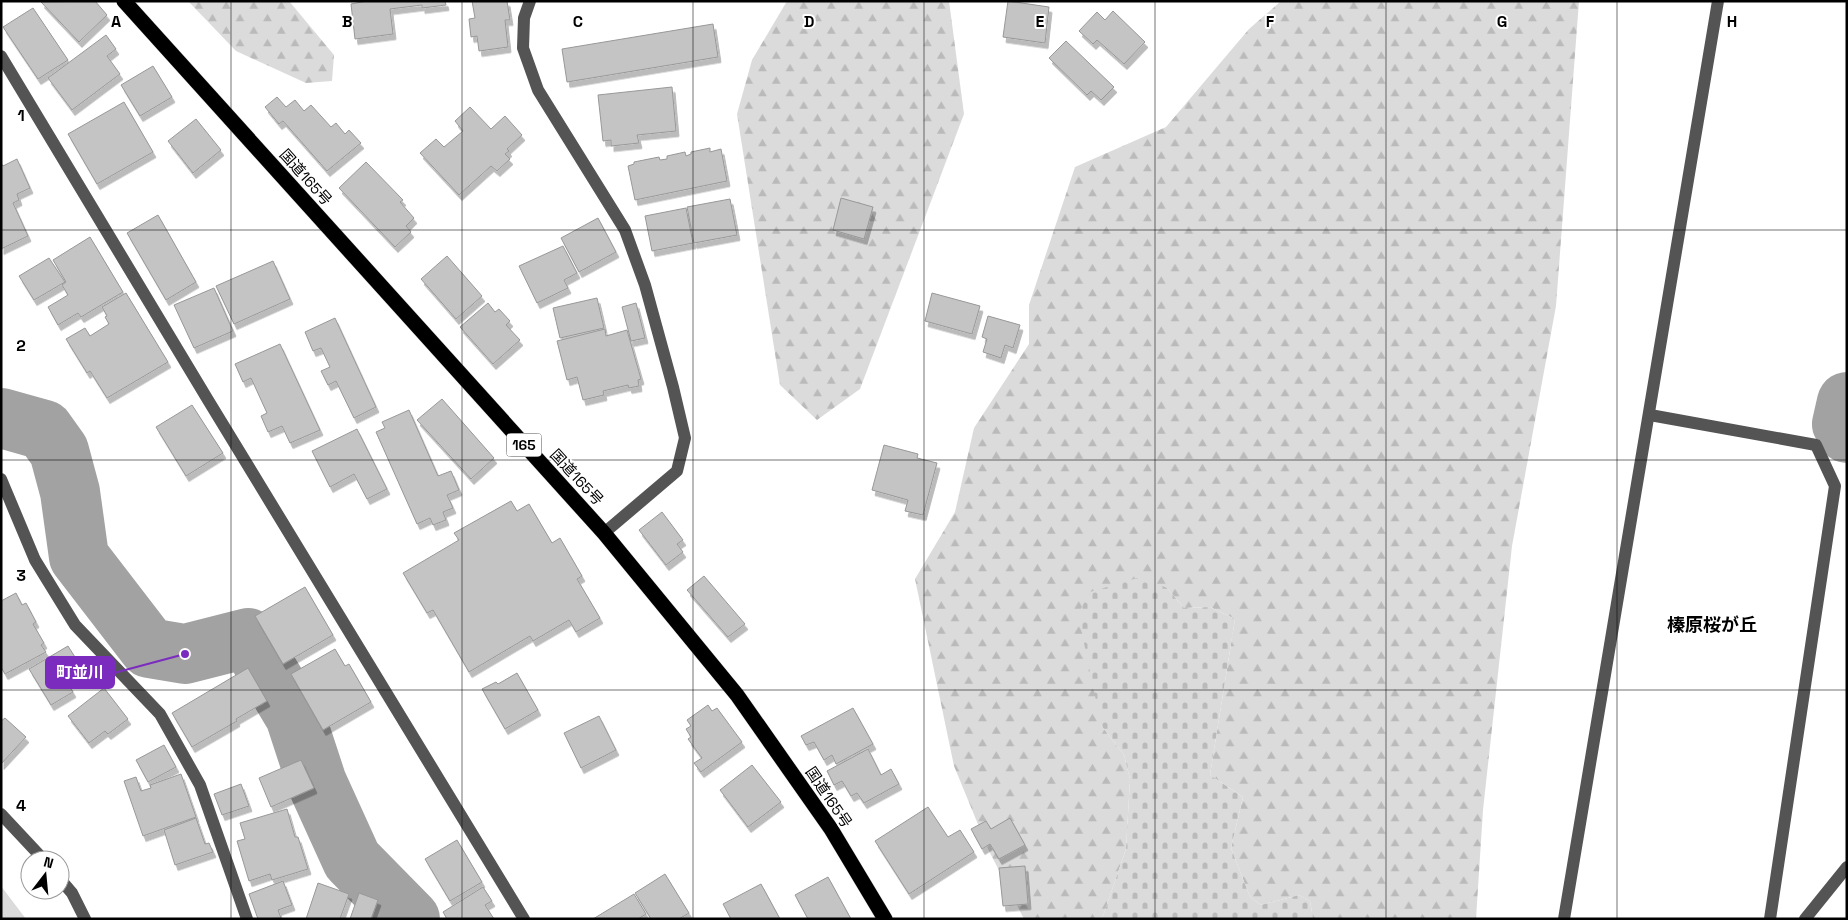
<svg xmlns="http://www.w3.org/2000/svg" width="1848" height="920" font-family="'Space Grotesk','Noto Sans JP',sans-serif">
<defs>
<pattern id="forest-firs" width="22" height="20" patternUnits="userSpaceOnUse" patternTransform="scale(1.25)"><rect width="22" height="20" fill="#dbdbdb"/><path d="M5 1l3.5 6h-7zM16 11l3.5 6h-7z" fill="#bababa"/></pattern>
<pattern id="cemetery-stones" width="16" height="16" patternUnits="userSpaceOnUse" patternTransform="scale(1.25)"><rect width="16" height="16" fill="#dbdbdb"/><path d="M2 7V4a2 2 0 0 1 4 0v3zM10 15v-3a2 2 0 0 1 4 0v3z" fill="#bababa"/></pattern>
<filter id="shadow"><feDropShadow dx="3" dy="5.5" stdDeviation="0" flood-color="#0004"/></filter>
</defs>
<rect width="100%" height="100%" fill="#fff"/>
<path fill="#dbdbdb" d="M 1,886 L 26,919 L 1,919 Z"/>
<g fill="url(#forest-firs)">
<path d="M 188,1 L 289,1 L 334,55 L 332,81 L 306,83 L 236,51 Z"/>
<path d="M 787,1 L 949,1 L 964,114 L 860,389 L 817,420 L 780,385 L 737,114 L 752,60 Z"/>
<path d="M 1281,1 L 1579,1 L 1556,306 L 1512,546 L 1483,810 L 1476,919 L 1313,919 L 1310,901 L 1299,895 L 1261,905 L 1250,897 L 1231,848 L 1243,797 L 1210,775 L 1235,619 L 1210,607 L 1184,608 L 1167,588 L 1101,725 L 1124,755 L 1130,779 L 1126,849 L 1102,919 L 1024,919 L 989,851 L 954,766 L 915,579 L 955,512 L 974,428 L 1029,344 L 1029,305 L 1075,167 L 1166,127 L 1249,29 Z"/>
</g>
<path fill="url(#cemetery-stones)" d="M 1141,577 L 1167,588 L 1184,608 L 1210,607 L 1235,619 L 1210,775 L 1243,797 L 1231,848 L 1250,897 L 1261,905 L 1299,895 L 1310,901 L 1313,919 L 1102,919 L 1126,849 L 1130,779 L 1124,755 L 1101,725 L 1078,614 L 1090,592 Z"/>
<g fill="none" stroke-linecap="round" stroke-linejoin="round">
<g stroke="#a2a2a2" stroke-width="60">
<path d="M 1847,402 L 1842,424 L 1847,433"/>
<path d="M 1,418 L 44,430 L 59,451 L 70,492 L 79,557 L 149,648 L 185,654 L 248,638 L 295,716 L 317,783 L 352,860 L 410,919"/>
</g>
</g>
<g fill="#c4c4c4" stroke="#989898" filter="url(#shadow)">
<path d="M 95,1 L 107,15 L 79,42 L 41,2 Z"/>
<path d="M 367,1 L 445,1 L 446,5 L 422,8 L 422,5 L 390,9 L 393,34 L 355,39 L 351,4 Z"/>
<path d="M 472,1 L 507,1 L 510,20 L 505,20 L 508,47 L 479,51 L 477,36 L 471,37 L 469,19 L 475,18 Z"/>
<path d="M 1008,1 L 1049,7 L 1045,43 L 1003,37 Z"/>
<path d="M 33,8 L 68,60 L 38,79 L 3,27 Z"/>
<path d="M 1113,11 L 1145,42 L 1124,64 L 1097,40 L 1093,44 L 1079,31 L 1097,12 L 1105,20 Z"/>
<path d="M 713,24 L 718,57 L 567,82 L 562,49 Z"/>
<path d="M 106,35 L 116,49 L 107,56 L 120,74 L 72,110 L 48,78 Z"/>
<path d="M 1066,41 L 1114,87 L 1101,100 L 1091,91 L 1087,95 L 1049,58 Z"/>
<path d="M 153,66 L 172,97 L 140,116 L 121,85 Z"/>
<path d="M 672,87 L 676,131 L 637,135 L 639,143 L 611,146 L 611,140 L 603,141 L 598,95 Z"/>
<path d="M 277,97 L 286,107 L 295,100 L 304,111 L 311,105 L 331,127 L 336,123 L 345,134 L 349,130 L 361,143 L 327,171 L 283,121 L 279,124 L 265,107 Z"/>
<path d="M 124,102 L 153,152 L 97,184 L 68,134 Z"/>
<path d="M 470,107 L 491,129 L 505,116 L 522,135 L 507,149 L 509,151 L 505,154 L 510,159 L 497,171 L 491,166 L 459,195 L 420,153 L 436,139 L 444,147 L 463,131 L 455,121 Z"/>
<path d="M 196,119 L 221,150 L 193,173 L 168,141 Z"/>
<path d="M 710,148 L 710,152 L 721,149 L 727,181 L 635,200 L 628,166 L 634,164 L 634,162 L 659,157 L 660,160 L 667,159 L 667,156 L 685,152 L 686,156 L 691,154 L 691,152 Z"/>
<path d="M 17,159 L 30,188 L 17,194 L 19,200 L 13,203 L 28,236 L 1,249 L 1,163 L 3,166 Z"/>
<path d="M 366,162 L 403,200 L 400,202 L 414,218 L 406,226 L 411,232 L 395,247 L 339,188 Z"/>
<path d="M 841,198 L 873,207 L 864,239 L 833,230 Z"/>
<path d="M 730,199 L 737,235 L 694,243 L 687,207 Z"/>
<path d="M 686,208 L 693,243 L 652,251 L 645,216 Z"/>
<path d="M 158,215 L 196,282 L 166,300 L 127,233 Z"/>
<path d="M 598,218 L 616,252 L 579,272 L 561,238 Z"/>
<path d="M 90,237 L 123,292 L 81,317 L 78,313 L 58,325 L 48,307 L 68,295 L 62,285 L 66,282 L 53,260 Z"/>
<path d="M 563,246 L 577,273 L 564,280 L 568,288 L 537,303 L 519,266 Z"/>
<path d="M 447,256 L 482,296 L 456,319 L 421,279 Z"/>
<path d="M 49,258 L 65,282 L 34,300 L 19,276 Z"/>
<path d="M 273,261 L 290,299 L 234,324 L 216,286 Z"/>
<path d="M 214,288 L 233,331 L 194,348 L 174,305 Z"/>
<path d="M 126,293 L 168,362 L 107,398 L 90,371 L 87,373 L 66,339 L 85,328 L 90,336 L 109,324 L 105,317 L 107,316 L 102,307 Z"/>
<path d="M 932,293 L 980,306 L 972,334 L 925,321 Z"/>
<path d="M 597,298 L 604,328 L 560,338 L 553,308 Z"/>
<path d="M 488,303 L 495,312 L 499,309 L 510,321 L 506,325 L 520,340 L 493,364 L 460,327 Z"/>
<path d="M 636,303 L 645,338 L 631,341 L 622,307 Z"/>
<path d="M 988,316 L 1020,325 L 1013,348 L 1005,345 L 1001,358 L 983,352 L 987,339 L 982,337 Z"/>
<path d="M 335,318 L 376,407 L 354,418 L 336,381 L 328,385 L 321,371 L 330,367 L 321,348 L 313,351 L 305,332 Z"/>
<path d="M 605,329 L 606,336 L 627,330 L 641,379 L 638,380 L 639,386 L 629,388 L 628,385 L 603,391 L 604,395 L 583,400 L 577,377 L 567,380 L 557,341 Z"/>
<path d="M 280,344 L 320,430 L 290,443 L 282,426 L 268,432 L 261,416 L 267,413 L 251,378 L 243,382 L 235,364 Z"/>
<path d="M 442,399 L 494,458 L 471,479 L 417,420 Z"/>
<path d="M 192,405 L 223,453 L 186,476 L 156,427 Z"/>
<path d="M 409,410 L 438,476 L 451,471 L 459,490 L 447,495 L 453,508 L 443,512 L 446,520 L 433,525 L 430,518 L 417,524 L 376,432 L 385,428 L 382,422 Z"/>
<path d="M 357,429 L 387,489 L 367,499 L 354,474 L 330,487 L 312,451 Z"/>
<path d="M 884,445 L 918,454 L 917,458 L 937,463 L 923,515 L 905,511 L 908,500 L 872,490 Z"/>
<path d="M 511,501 L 517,511 L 529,504 L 552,543 L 560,538 L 582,576 L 577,579 L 600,618 L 576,632 L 569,620 L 533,641 L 530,636 L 469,672 L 433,610 L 427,613 L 403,573 L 459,540 L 454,533 Z"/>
<path d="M 662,512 L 683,540 L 677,544 L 683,552 L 666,565 L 639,530 Z"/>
<path d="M 704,576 L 745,624 L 728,637 L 687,590 Z"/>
<path d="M 305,587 L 333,635 L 283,664 L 255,616 Z"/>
<path d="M 16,593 L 22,605 L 26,603 L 36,622 L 33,624 L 44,643 L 41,645 L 46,652 L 5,674 L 1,667 L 1,601 Z"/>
<path d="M 68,646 L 80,665 L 63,675 L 73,692 L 51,705 L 29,669 Z"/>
<path d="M 335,649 L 345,666 L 349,664 L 371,702 L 323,730 L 291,674 Z"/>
<path d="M 248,668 L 267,701 L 236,719 L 237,721 L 192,747 L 172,713 Z"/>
<path d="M 517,673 L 538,710 L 505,729 L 482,689 L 496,682 L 498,684 Z"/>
<path d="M 104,688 L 128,719 L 108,734 L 105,731 L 89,743 L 68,716 Z"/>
<path d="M 708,705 L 712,711 L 717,708 L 742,742 L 701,772 L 694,763 L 702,758 L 688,739 L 691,737 L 686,729 L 691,726 L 687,720 Z"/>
<path d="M 853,708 L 873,744 L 836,764 L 832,755 L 824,760 L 814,742 L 806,745 L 801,736 Z"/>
<path d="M 599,716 L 616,750 L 581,768 L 564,733 Z"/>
<path d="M 5,718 L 26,737 L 1,764 L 1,721 Z"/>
<path d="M 164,745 L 176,767 L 148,782 L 136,760 Z"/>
<path d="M 868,749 L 881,775 L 891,769 L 899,784 L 864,803 L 857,793 L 851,796 L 842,781 L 834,785 L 827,771 Z"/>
<path d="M 301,760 L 314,788 L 271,807 L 259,778 Z"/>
<path d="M 752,765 L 781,802 L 748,827 L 720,790 Z"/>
<path d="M 181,774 L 196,817 L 143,836 L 124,781 L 136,777 L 141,791 L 151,788 L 150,785 Z"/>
<path d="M 241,784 L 249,806 L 222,815 L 214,794 Z"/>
<path d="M 928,807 L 948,837 L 960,830 L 974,852 L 909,894 L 875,841 Z"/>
<path d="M 287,809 L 295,837 L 298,837 L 308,869 L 272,880 L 270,874 L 249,881 L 237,841 L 245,839 L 240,823 Z"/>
<path d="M 196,818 L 205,844 L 209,843 L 213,852 L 175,865 L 164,830 Z"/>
<path d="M 1010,818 L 1025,845 L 999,859 L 990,844 L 982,849 L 971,829 L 986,821 L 991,829 Z"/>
<path d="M 457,840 L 482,882 L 450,901 L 425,859 Z"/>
<path d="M 1025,866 L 1028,904 L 1003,906 L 999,868 Z"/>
<path d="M 665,874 L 689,913 L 679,919 L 651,919 L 635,893 Z"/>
<path d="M 828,877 L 851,919 L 808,919 L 795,895 Z"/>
<path d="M 283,881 L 292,905 L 278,910 L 281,918 L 258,919 L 249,894 Z"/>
<path d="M 318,883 L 349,894 L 340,919 L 306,919 Z"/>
<path d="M 761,884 L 780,919 L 731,919 L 723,904 Z"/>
<path d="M 483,887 L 492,901 L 485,905 L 494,919 L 447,919 L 443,912 Z"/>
<path d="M 359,893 L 378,900 L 371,919 L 350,919 Z"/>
<path d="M 634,894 L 646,914 L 638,919 L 593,919 Z"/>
</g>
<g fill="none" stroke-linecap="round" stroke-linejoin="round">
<defs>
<path id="highway" d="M 124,1 L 604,533 L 737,695 L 831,829 L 885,919"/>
</defs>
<use href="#highway" stroke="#dbdbdb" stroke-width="16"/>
<g stroke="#545454" stroke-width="12">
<path d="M 530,1 L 524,18 L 523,48 L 538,90 L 625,230 L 645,285 L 673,387 L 685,438 L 677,471 L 604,533"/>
<path d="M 1,56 L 208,400 L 524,919"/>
<path d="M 1650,415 L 1816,445 L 1835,486 L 1770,919"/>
<path d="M 1,479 L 35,560 L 75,625 L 160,714 L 200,785 L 247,919"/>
<path d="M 1,814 L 44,860"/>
<path d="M 60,879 L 72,893 L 85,919"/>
<path d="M 1564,919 L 1718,1"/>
<path d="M 1805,919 L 1847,867"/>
</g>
<use href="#highway" stroke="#000" stroke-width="15"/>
</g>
<path fill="none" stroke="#000" stroke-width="1" stroke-opacity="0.55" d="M 231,1 L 231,919M 462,1 L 462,919M 693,1 L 693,919M 924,1 L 924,919M 1155,1 L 1155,919M 1386,1 L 1386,919M 1617,1 L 1617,919M 1,230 L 1847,230M 1,460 L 1847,460M 1,690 L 1847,690"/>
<g text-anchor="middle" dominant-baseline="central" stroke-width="4" stroke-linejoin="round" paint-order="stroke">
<rect fill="#fff" stroke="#4c4c4c" stroke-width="1" x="506.5" y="433.5" width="35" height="23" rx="4"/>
<g font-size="14" font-weight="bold" fill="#000">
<text x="524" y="445">165</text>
</g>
<g font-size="15" fill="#000" stroke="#fff">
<text transform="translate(306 177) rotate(48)">国道165号</text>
<text transform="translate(577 477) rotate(47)">国道165号</text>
<text transform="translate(829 797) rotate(56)">国道165号</text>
</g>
<g font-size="18" font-weight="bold" fill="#000" stroke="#fff">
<text x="1712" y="624">榛原桜が丘</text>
</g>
</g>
<g font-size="16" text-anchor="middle" font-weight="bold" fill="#000" stroke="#fff" stroke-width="4" stroke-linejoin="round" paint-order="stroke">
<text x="116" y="27">A</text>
<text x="347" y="27">B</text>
<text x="578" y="27">C</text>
<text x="809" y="27">D</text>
<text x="1040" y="27">E</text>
<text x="1270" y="27">F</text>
<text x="1502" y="27">G</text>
<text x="1732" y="27">H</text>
<text x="21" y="121">1</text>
<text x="21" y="351">2</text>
<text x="21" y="581">3</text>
<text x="21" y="811">4</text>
</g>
<path fill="none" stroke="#7b2cbf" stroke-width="2" d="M185 654L114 673"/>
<circle fill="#7b2cbf" stroke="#fff" stroke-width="2" cx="185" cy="654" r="5"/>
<rect fill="#7b2cbf" stroke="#7b2cbf" stroke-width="2" x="46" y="657" width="68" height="31" rx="5"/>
<g font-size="16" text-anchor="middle" font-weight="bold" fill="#fff">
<text x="80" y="678">町並川</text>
</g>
<rect width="1848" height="920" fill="none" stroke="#000000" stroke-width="5"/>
<g transform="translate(45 875) rotate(16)"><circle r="24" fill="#ffffff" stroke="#999999"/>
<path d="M0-4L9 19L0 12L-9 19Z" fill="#000000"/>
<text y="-8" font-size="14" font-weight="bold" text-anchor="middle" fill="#000000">N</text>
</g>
</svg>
